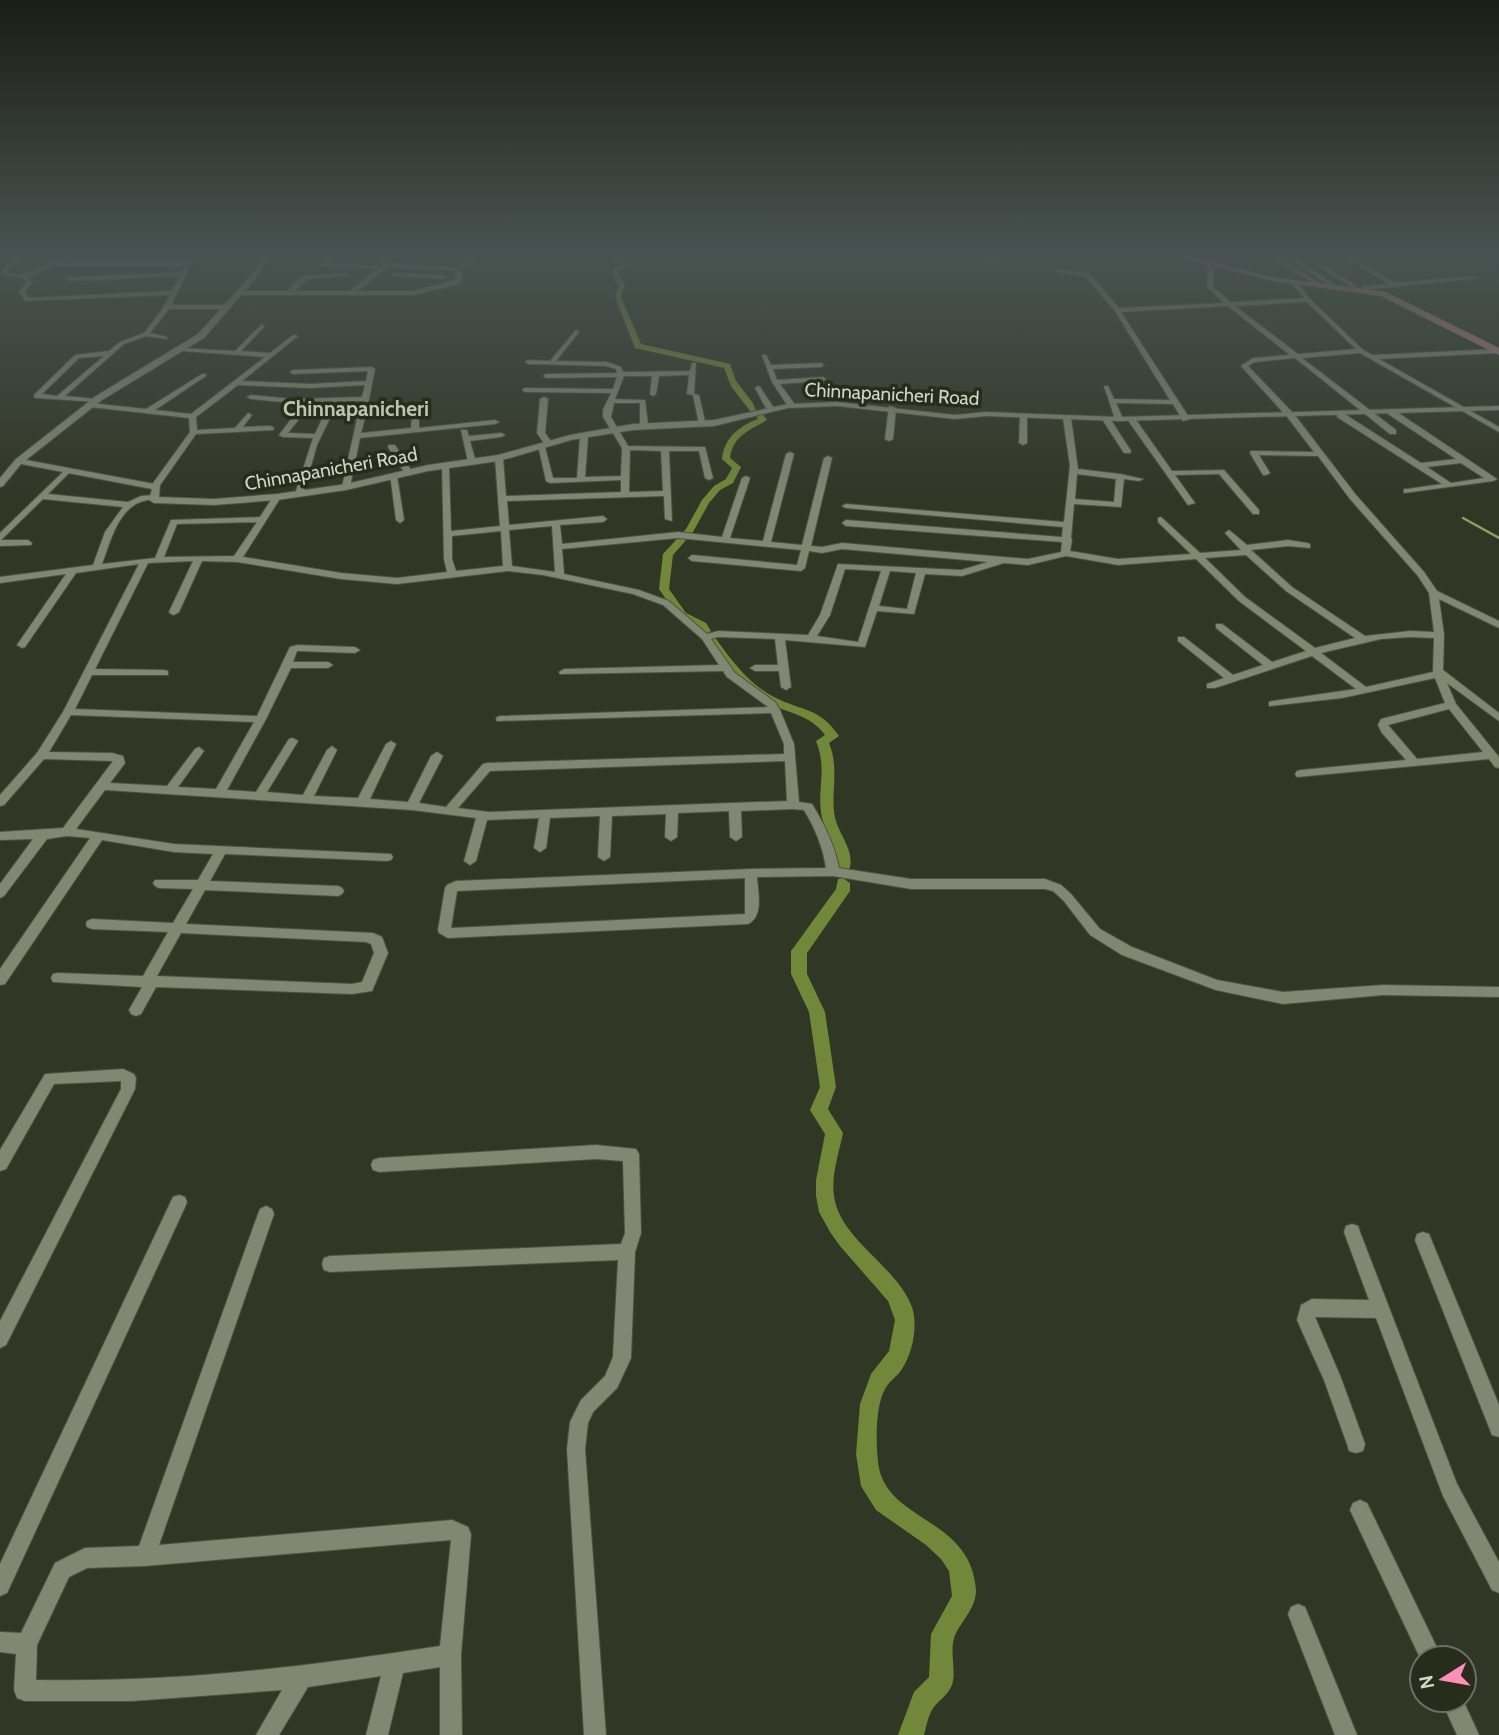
<svg xmlns="http://www.w3.org/2000/svg" width="1499" height="1735" font-family="Cabin,sans-serif">
<rect width="100%" height="100%" fill="#313725"/>
<g fill="none" stroke-linecap="round" stroke-linejoin="round">
<path stroke="#8e9f66" stroke-width="2.5" d="M 1463,518 L 1499,538"/>
<g fill="#71873a" fill-rule="evenodd">
<path d="M 613,255 L 619,255 L 620,259 L 628,265 L 619,271 L 621,280 L 625,284 L 621,297 L 641,344 L 730,364 L 736,381 L 753,403 L 756,411 L 750,411 L 731,386 L 724,368 L 635,348 L 615,297 L 619,285 L 615,281 L 613,270 L 620,265 L 615,261 Z"/>
<path d="M 755,412 L 761,412 L 767,420 C 751,430 733,435 730,458 L 741,467 L 733,483 L 720,490 L 709,503 L 693,532 L 673,555 L 669,589 L 686,613 L 706,623 L 711,631 L 706,634 L 702,633 L 698,627 L 678,617 L 659,589 L 663,554 L 686,529 L 702,500 L 714,486 L 726,479 L 732,468 L 722,459 C 724,438 739,426 758,419 L 754,414 Z"/>
<path d="M 712,638 L 716,639 C 732,661 749,684 774,697 C 803,712 818,706 839,736 L 829,743 C 840,770 830,792 835,818 C 839,835 856,852 849,870 L 844,871 L 837,866 C 837,848 826,835 822,818 C 816,790 828,771 816,741 L 825,735 C 809,713 785,713 763,701 C 739,687 722,664 706,641 Z"/>
<path d="M 843,878 L 850,883 L 850,891 L 807,953 L 807,974 L 825,1012 L 836,1087 L 828,1109 L 843,1133 C 839,1153 831,1175 834,1196 C 840,1240 896,1265 912,1307 C 918,1326 913,1352 902,1369 C 898,1376 889,1381 885,1389 C 875,1408 876,1441 878,1462 C 884,1522 971,1516 976,1590 C 976,1607 963,1620 956,1633 C 948,1649 957,1669 952,1685 C 948,1696 937,1701 932,1710 C 928,1717 926,1727 924,1735 L 898,1735 L 914,1692 L 929,1677 L 931,1634 L 952,1596 L 949,1571 L 941,1559 L 926,1545 L 876,1510 L 861,1486 L 856,1454 L 860,1404 L 871,1374 L 889,1351 L 895,1320 L 888,1301 L 840,1246 L 830,1232 L 819,1212 L 816,1196 L 816,1180 L 825,1134 L 810,1110 L 820,1087 L 809,1012 L 791,974 L 791,951 L 794,947 L 836,889 L 838,879 Z"/>
</g>
<defs>
<g id="minor">
<path d="M 18,255 L 24,255 L 8,269 L 7,273 C 12,274 20,275 25,274 C 40,271 54,255 69,255 L 59,262 L 188,262 L 200,255 L 207,255 L 191,265 L 171,305 L 227,305 L 230,307 L 227,309 L 169,309 L 150,333 L 167,337 L 167,339 L 146,336 L 124,344 L 65,396 L 96,399 L 98,400 L 98,402 L 36,398 L 34,397 L 34,395 L 75,355 L 109,351 L 120,342 L 144,333 L 161,311 L 170,295 L 25,301 L 19,291 L 26,283 L 24,278 L 1,275 L 3,267 ZM 54,266 L 185,266 L 182,272 L 69,277 L 66,279 L 69,281 L 180,276 L 172,291 L 29,298 L 25,291 L 32,283 L 29,277 ZM 104,356 L 57,396 L 42,394 L 79,358 Z"/>
<path d="M 329,255 L 335,255 L 326,264 L 382,266 L 384,266 L 379,262 L 382,255 L 388,255 L 385,261 L 388,263 L 457,268 L 473,255 L 479,255 L 461,270 L 462,280 L 458,284 L 413,295 L 239,295 L 236,293 L 239,291 L 288,291 L 302,276 L 347,273 L 349,276 L 306,279 L 295,291 L 350,291 L 378,269 L 319,266 L 319,264 ZM 388,267 L 455,271 L 456,280 L 413,291 L 357,291 Z"/>
<path d="M 1022,255 L 1079,255 L 979,260 L 976,258 Z"/>
<path d="M 1273,255 L 1292,256 L 1335,285 L 1330,286 L 1289,259 L 1282,258 L 1319,283 L 1314,284 L 1273,257 Z"/>
<path d="M 1342,255 L 1349,255 L 1395,283 L 1475,276 L 1478,278 L 1364,290 L 1362,287 L 1388,284 Z"/>
<path d="M 1211,261 L 1214,263 L 1213,287 L 1231,302 L 1304,298 L 1290,281 L 1295,280 L 1310,299 L 1363,350 L 1373,355 L 1499,349 L 1499,353 L 1379,359 L 1499,427 L 1499,432 L 1360,353 L 1302,358 L 1396,430 L 1396,434 L 1390,434 L 1295,358 L 1255,362 L 1248,366 L 1294,414 L 1356,495 L 1424,572 L 1437,591 L 1499,621 L 1499,628 L 1439,599 L 1444,635 L 1443,670 L 1499,713 L 1499,721 L 1447,683 L 1456,704 L 1499,757 L 1499,768 L 1495,767 L 1489,759 L 1297,777 L 1295,774 L 1297,771 L 1301,770 L 1406,760 L 1382,733 L 1378,725 L 1381,719 L 1445,703 L 1435,678 L 1342,698 L 1269,706 L 1269,702 L 1273,701 L 1356,689 L 1312,656 L 1215,688 L 1207,688 L 1207,684 L 1224,678 L 1178,641 L 1178,637 L 1184,637 L 1233,675 L 1263,665 L 1216,628 L 1216,624 L 1222,624 L 1272,662 L 1306,651 L 1239,601 L 1196,559 L 1118,565 L 1066,556 L 1028,565 L 1004,563 L 962,576 L 925,574 L 914,614 L 877,611 L 865,647 L 785,640 L 791,687 L 786,690 L 781,687 L 779,671 L 755,671 L 750,668 L 755,665 L 778,665 L 775,639 L 718,637 L 711,639 L 735,673 L 775,702 L 780,710 L 794,744 L 799,802 L 812,804 C 824,824 835,845 839,868 L 911,879 L 1045,879 L 1061,885 L 1071,894 L 1100,929 L 1132,947 L 1217,980 L 1283,992 L 1383,985 L 1499,987 L 1499,997 L 1383,995 L 1283,1004 L 1216,990 L 1122,955 L 1090,935 L 1063,900 L 1053,891 L 1045,889 L 911,889 L 833,876 L 757,877 C 758,893 764,916 748,924 L 448,938 L 439,933 L 438,930 L 445,888 L 447,885 L 456,881 L 751,869 L 826,868 C 823,847 815,828 804,810 L 793,809 L 741,811 L 742,837 L 736,841 L 730,837 L 729,811 L 678,813 L 677,837 L 671,841 L 665,837 L 666,814 L 612,816 L 610,857 L 604,861 L 598,857 L 600,816 L 550,818 L 546,848 L 540,852 L 534,848 L 539,818 L 487,820 L 476,861 L 470,865 L 464,861 L 476,818 L 412,810 L 105,790 L 76,829 L 174,844 L 391,854 L 393,857 L 391,860 L 387,861 L 225,854 L 210,881 L 338,886 L 342,888 L 344,891 L 342,894 L 338,896 L 205,890 L 186,924 L 373,933 L 382,937 L 388,953 L 372,991 L 352,994 L 156,987 L 141,1014 L 136,1016 L 131,1014 L 129,1010 L 142,987 L 53,982 L 51,978 L 53,974 L 58,973 L 143,976 L 168,932 L 92,929 L 87,927 L 86,924 L 87,921 L 92,919 L 173,923 L 193,889 L 159,888 L 155,886 L 153,883 L 155,880 L 198,880 L 213,854 L 174,852 L 102,840 L 5,984 L 0,985 L 0,969 L 90,838 L 67,836 L 47,839 L 4,896 L 0,898 L 0,884 L 33,839 L 0,840 L 0,832 L 63,828 L 113,761 L 44,759 L 4,805 L 0,806 L 0,795 L 37,753 L 63,712 L 139,564 L 76,573 L 25,647 L 22,648 L 17,645 L 66,574 L 0,583 L 0,577 L 93,565 L 105,532 L 123,507 L 43,499 L 1,540 L 28,540 L 32,543 L 31,545 L 0,546 L 0,533 L 67,468 L 71,470 L 70,472 L 48,494 L 128,502 L 141,496 L 154,495 L 158,497 C 151,500 143,500 136,504 C 116,516 110,543 102,564 L 155,558 L 171,520 L 260,517 L 274,495 L 277,495 L 281,497 L 243,557 L 341,573 L 397,578 L 447,572 L 444,559 L 442,464 L 449,466 L 451,531 L 500,526 L 495,458 L 499,456 L 503,458 L 506,496 L 621,492 L 621,480 L 550,483 L 546,481 L 538,445 L 545,447 L 553,478 L 577,478 L 580,437 L 584,435 L 588,437 L 585,477 L 621,476 L 622,448 L 603,417 L 603,410 L 611,393 L 525,392 L 522,390 L 525,388 L 613,389 L 617,377 L 546,378 L 543,376 L 546,374 L 617,373 L 616,369 L 606,366 L 528,364 L 525,362 L 528,360 L 550,361 L 576,330 L 579,332 L 556,361 L 607,362 L 621,367 L 623,372 L 690,371 L 692,363 L 696,363 L 694,394 L 699,395 L 706,426 L 699,424 L 693,395 L 687,394 L 689,375 L 659,376 L 656,394 L 653,396 L 650,394 L 652,376 L 624,376 L 615,399 L 645,400 L 648,425 L 644,427 L 640,425 L 640,403 L 614,403 L 611,417 L 628,446 L 705,447 L 713,478 L 709,480 L 705,478 L 699,451 L 669,451 L 672,521 L 665,519 L 664,496 L 507,501 L 509,525 L 603,516 L 607,519 L 603,522 L 560,525 L 562,544 L 678,532 L 722,537 L 742,478 L 746,476 L 750,478 L 730,538 L 763,541 L 786,454 L 790,452 L 794,454 L 771,542 L 802,545 L 824,458 L 828,456 L 832,458 L 811,546 L 822,547 L 842,543 L 1028,559 L 1061,552 L 1062,542 L 846,526 L 842,523 L 846,520 L 1062,537 L 1063,527 L 846,508 L 842,506 L 846,504 L 1064,522 L 1070,466 L 1063,418 L 1067,416 L 1071,418 L 1078,469 L 1120,474 L 1143,479 L 1139,481 L 1124,479 L 1121,507 L 1074,504 L 1071,538 L 1072,540 L 1070,551 L 1118,559 L 1191,554 L 1158,522 L 1158,518 L 1161,517 L 1200,553 L 1241,550 L 1225,533 L 1229,530 L 1247,545 L 1288,540 L 1307,543 L 1310,544 L 1310,548 L 1288,546 L 1251,550 L 1292,587 L 1365,636 L 1410,631 L 1434,632 L 1429,593 L 1418,576 L 1350,499 L 1318,456 L 1259,455 L 1270,473 L 1266,475 L 1263,475 L 1250,453 L 1251,451 L 1314,452 L 1288,418 L 1241,366 L 1253,358 L 1290,355 L 1228,306 L 1121,312 L 1190,419 L 1183,421 L 1173,404 L 1116,403 L 1123,419 L 1119,421 L 1115,419 L 1104,386 L 1108,386 L 1114,399 L 1170,400 L 1115,311 L 1085,276 L 1055,272 L 1058,270 L 1089,273 L 1119,308 L 1224,303 L 1207,287 L 1208,263 ZM 1307,302 L 1356,349 L 1298,354 L 1235,306 ZM 630,450 L 661,451 L 663,491 L 629,492 ZM 1077,474 L 1116,479 L 1114,502 L 1075,499 ZM 257,522 L 234,556 L 164,557 L 177,524 ZM 552,526 L 555,572 L 512,566 L 509,530 ZM 501,531 L 503,566 L 456,571 L 452,559 L 452,536 ZM 678,538 L 801,550 L 797,565 L 692,555 L 688,558 L 692,561 L 801,571 L 805,568 L 809,551 L 822,553 L 842,549 L 988,562 L 961,570 L 838,564 L 820,615 L 808,635 L 718,631 L 707,634 L 669,601 L 639,590 L 564,574 L 562,549 ZM 1246,555 L 1286,591 L 1355,638 L 1315,648 L 1245,597 L 1205,558 ZM 193,561 L 169,612 L 171,614 L 174,615 L 179,612 L 202,561 L 237,562 L 341,579 L 397,584 L 508,571 L 543,575 L 633,594 L 663,605 L 702,639 L 719,665 L 564,669 L 559,672 L 560,674 L 723,671 L 727,677 L 768,707 L 501,716 L 497,717 L 496,719 L 497,721 L 771,713 L 784,744 L 784,754 L 487,763 L 483,764 L 446,807 L 419,803 L 443,756 L 437,752 L 431,756 L 408,802 L 370,799 L 396,744 L 391,741 L 386,744 L 358,798 L 314,796 L 337,750 L 332,746 L 327,750 L 303,795 L 267,792 L 298,741 L 293,738 L 289,739 L 256,792 L 227,790 L 266,719 L 291,668 L 328,668 L 333,665 L 328,662 L 293,662 L 297,651 L 355,653 L 360,650 L 355,647 L 297,645 L 290,647 L 257,716 L 75,709 L 92,675 L 168,675 L 168,671 L 164,670 L 95,669 L 148,563 ZM 845,569 L 881,571 L 858,642 L 817,636 L 830,615 ZM 890,571 L 916,573 L 907,609 L 879,606 ZM 1410,637 L 1434,638 L 1433,672 L 1366,687 L 1321,653 L 1381,639 ZM 1449,709 L 1483,752 L 1417,759 L 1388,725 ZM 71,715 L 254,722 L 216,789 L 178,787 L 204,751 L 199,747 L 195,749 L 167,786 L 110,783 L 125,763 L 123,756 L 112,753 L 49,752 ZM 785,761 L 787,801 L 489,812 L 458,808 L 490,771 ZM 745,878 L 745,914 L 451,928 L 457,891 ZM 181,933 L 366,942 L 371,944 L 374,953 L 362,982 L 352,984 L 157,976 Z"/>
<path d="M 1320,263 L 1322,264 L 1358,287 L 1353,288 L 1318,266 Z"/>
<path d="M 394,273 L 444,275 L 447,277 L 444,279 L 392,276 Z"/>
<path d="M 262,324 L 264,327 L 241,351 L 270,353 L 293,335 L 298,336 L 242,381 L 310,384 L 366,381 L 368,371 L 293,374 L 290,372 L 293,370 L 372,367 L 375,369 L 366,414 L 419,411 L 419,428 L 495,420 L 499,422 L 495,424 L 360,438 L 350,487 L 346,489 L 342,487 L 358,414 L 331,416 L 317,445 L 303,494 L 299,496 L 295,494 L 313,438 L 283,437 L 279,435 L 294,415 L 359,410 L 361,401 L 292,403 L 251,399 L 247,397 L 251,395 L 292,399 L 362,397 L 365,385 L 310,388 L 238,385 L 196,417 L 197,430 L 235,428 L 248,413 L 252,415 L 243,427 L 270,426 L 274,428 L 273,430 L 196,434 L 158,488 L 152,488 L 151,486 L 190,432 L 189,418 L 90,407 L 86,405 L 90,403 L 146,409 L 202,374 L 206,374 L 206,376 L 155,410 L 191,414 L 265,357 L 181,351 L 178,349 L 179,348 L 235,351 ZM 412,415 L 411,428 L 361,433 L 365,418 ZM 323,417 L 315,434 L 288,433 L 299,419 Z"/>
<path d="M 762,355 L 766,355 L 771,365 L 821,363 L 824,365 L 821,367 L 773,369 L 777,380 L 823,377 L 826,379 L 823,381 L 780,384 L 796,406 L 789,408 L 772,382 Z"/>
<path d="M 758,386 L 760,387 L 774,408 L 773,410 L 766,408 L 755,388 Z"/>
<path d="M 544,397 L 548,399 L 545,433 L 553,444 L 549,446 L 546,446 L 537,433 L 540,399 Z"/>
<path d="M 889,406 L 896,408 L 893,439 L 889,441 L 885,439 Z"/>
<path d="M 1388,410 L 1394,410 L 1497,479 L 1493,481 L 1404,493 L 1404,489 L 1407,489 L 1442,484 L 1337,417 L 1337,413 L 1343,413 L 1421,463 L 1456,459 L 1388,414 ZM 1461,463 L 1484,478 L 1451,483 L 1427,467 Z"/>
<path d="M 1020,414 L 1027,416 L 1027,443 L 1023,445 L 1019,443 Z"/>
<path d="M 1103,417 L 1109,417 L 1131,451 L 1130,453 L 1124,453 L 1102,419 Z"/>
<path d="M 1128,417 L 1134,417 L 1172,471 L 1224,470 L 1259,510 L 1259,514 L 1253,514 L 1219,474 L 1175,475 L 1195,503 L 1188,505 L 1127,419 Z"/>
<path d="M 461,430 L 467,430 L 469,436 L 501,433 L 505,435 L 501,437 L 470,441 L 476,462 L 472,464 L 468,462 Z"/>
<path d="M 389,445 L 395,445 L 413,473 L 412,475 L 406,475 L 388,447 Z"/>
<path d="M 390,474 L 397,476 L 404,520 L 400,523 L 396,520 Z"/>
<path d="M 123,1069 L 134,1074 L 136,1078 L 135,1089 L 6,1345 L 0,1348 L 0,1321 L 121,1089 L 121,1081 L 54,1084 L 6,1169 L 0,1171 L 0,1150 L 45,1074 Z"/>
<path d="M 596,1145 L 636,1149 L 639,1154 L 641,1233 L 635,1252 L 631,1358 L 617,1388 L 593,1412 L 588,1423 L 585,1449 L 606,1735 L 584,1735 L 567,1449 L 570,1422 L 581,1400 L 605,1376 L 613,1357 L 618,1260 L 330,1272 L 324,1270 L 322,1264 L 324,1258 L 330,1256 L 621,1244 L 625,1233 L 623,1161 L 596,1159 L 379,1172 L 373,1170 L 371,1165 L 373,1160 L 379,1158 Z"/>
<path d="M 179,1195 L 185,1197 L 187,1202 L 185,1207 L 7,1593 L 0,1596 L 0,1564 L 173,1197 Z"/>
<path d="M 266,1206 L 272,1209 L 274,1214 L 159,1545 L 452,1520 L 468,1527 L 471,1534 L 461,1655 L 462,1735 L 440,1735 L 440,1667 L 403,1673 L 388,1735 L 366,1735 L 381,1676 L 308,1687 L 279,1735 L 256,1735 L 282,1690 L 132,1701 L 25,1701 L 17,1698 L 14,1690 L 16,1654 L 0,1652 L 0,1632 L 21,1633 L 55,1563 L 85,1548 L 139,1546 L 258,1214 L 260,1209 ZM 451,1540 L 440,1646 C 306,1667 172,1683 36,1680 L 37,1645 L 69,1577 L 87,1568 L 145,1566 Z"/>
<path d="M 1352,1224 L 1358,1226 L 1360,1232 L 1457,1484 L 1499,1562 L 1499,1593 L 1492,1590 L 1443,1496 L 1376,1318 L 1315,1317 L 1341,1378 L 1365,1444 L 1363,1451 L 1356,1453 L 1349,1451 L 1347,1444 L 1324,1380 L 1297,1320 L 1301,1305 L 1312,1299 L 1369,1300 L 1344,1232 L 1346,1226 Z"/>
<path d="M 1423,1232 L 1429,1234 L 1499,1405 L 1499,1437 L 1492,1435 L 1415,1240 L 1417,1234 Z"/>
<path d="M 1360,1500 L 1367,1503 L 1442,1658 L 1422,1658 L 1422,1662 L 1350,1510 L 1353,1503 Z"/>
<path d="M 1298,1604 L 1305,1607 L 1357,1735 L 1335,1735 L 1288,1614 L 1291,1607 Z"/>
<path d="M 1441,1700 L 1463,1700 L 1479,1735 L 1457,1735 Z"/>
</g>
<path id="tertiary" d="M 264,255 L 270,255 L 260,273 L 204,338 L 102,400 L 26,460 L 160,485 L 159,497 L 214,499 L 277,494 L 346,484 L 428,465 L 498,455 L 570,435 L 633,424 L 714,420 L 788,404 L 837,402 L 955,415 L 986,412 L 1119,417 L 1499,406 L 1499,410 L 1119,421 L 986,416 L 955,419 L 837,406 L 788,408 L 714,426 L 633,430 L 571,440 L 499,461 L 428,471 L 346,490 L 277,500 L 214,505 L 154,503 L 149,500 L 152,489 L 21,464 L 3,486 L 0,487 L 0,478 L 16,459 L 96,396 L 198,334 L 255,271 Z"/>
<path id="primary" d="M 1170,255 L 1184,255 L 1272,277 L 1386,292 L 1499,348 L 1499,355 L 1381,296 L 1272,281 Z"/>
</defs>
<use href="#minor" stroke="#4d5242" stroke-width="2"/>
<use href="#tertiary" stroke="#4d5242" stroke-width="2"/>
<use href="#primary" stroke="#4d5242" stroke-width="1"/>
<use href="#minor" fill="#808873" fill-rule="evenodd"/>
<use href="#tertiary" fill="#808873" fill-rule="evenodd"/>
<use href="#primary" fill="#b47a89" fill-rule="evenodd"/>
</g>
<linearGradient id="sky" x2="0" y2="1"><stop stop-color="#1b1e14"/><stop offset="0.51" stop-color="#485351"/><stop offset="1" stop-color="#485351" stop-opacity="0"/></linearGradient>
<rect width="1499" height="498" fill="url(#sky)"/>
<g text-anchor="middle" dominant-baseline="central" stroke-width="7" stroke-linejoin="round" paint-order="stroke">
<g font-size="19" fill="#d2d6cb" stroke="#272c1b">
<text transform="translate(892 394) rotate(3)">Chinnapanicheri Road</text>
<text transform="translate(331 469) rotate(-10)">Chinnapanicheri Road</text>
</g>
<g font-size="21" font-weight="bold" fill="#bcc3ae" stroke="#272c1b">
<text x="356" y="408">Chinnapanicheri</text>
</g>
</g>
<g transform="translate(1443 1679) rotate(259)"><circle r="33" fill="#272c1b" stroke="#6b7061" stroke-width="2"/>
<path d="M0-5L12 26L0 18L-12 26Z" fill="#ff8eb9"/>
<text y="-10" font-size="19" font-weight="bold" text-anchor="middle" fill="#d2d6cb">N</text>
</g>
</svg>
